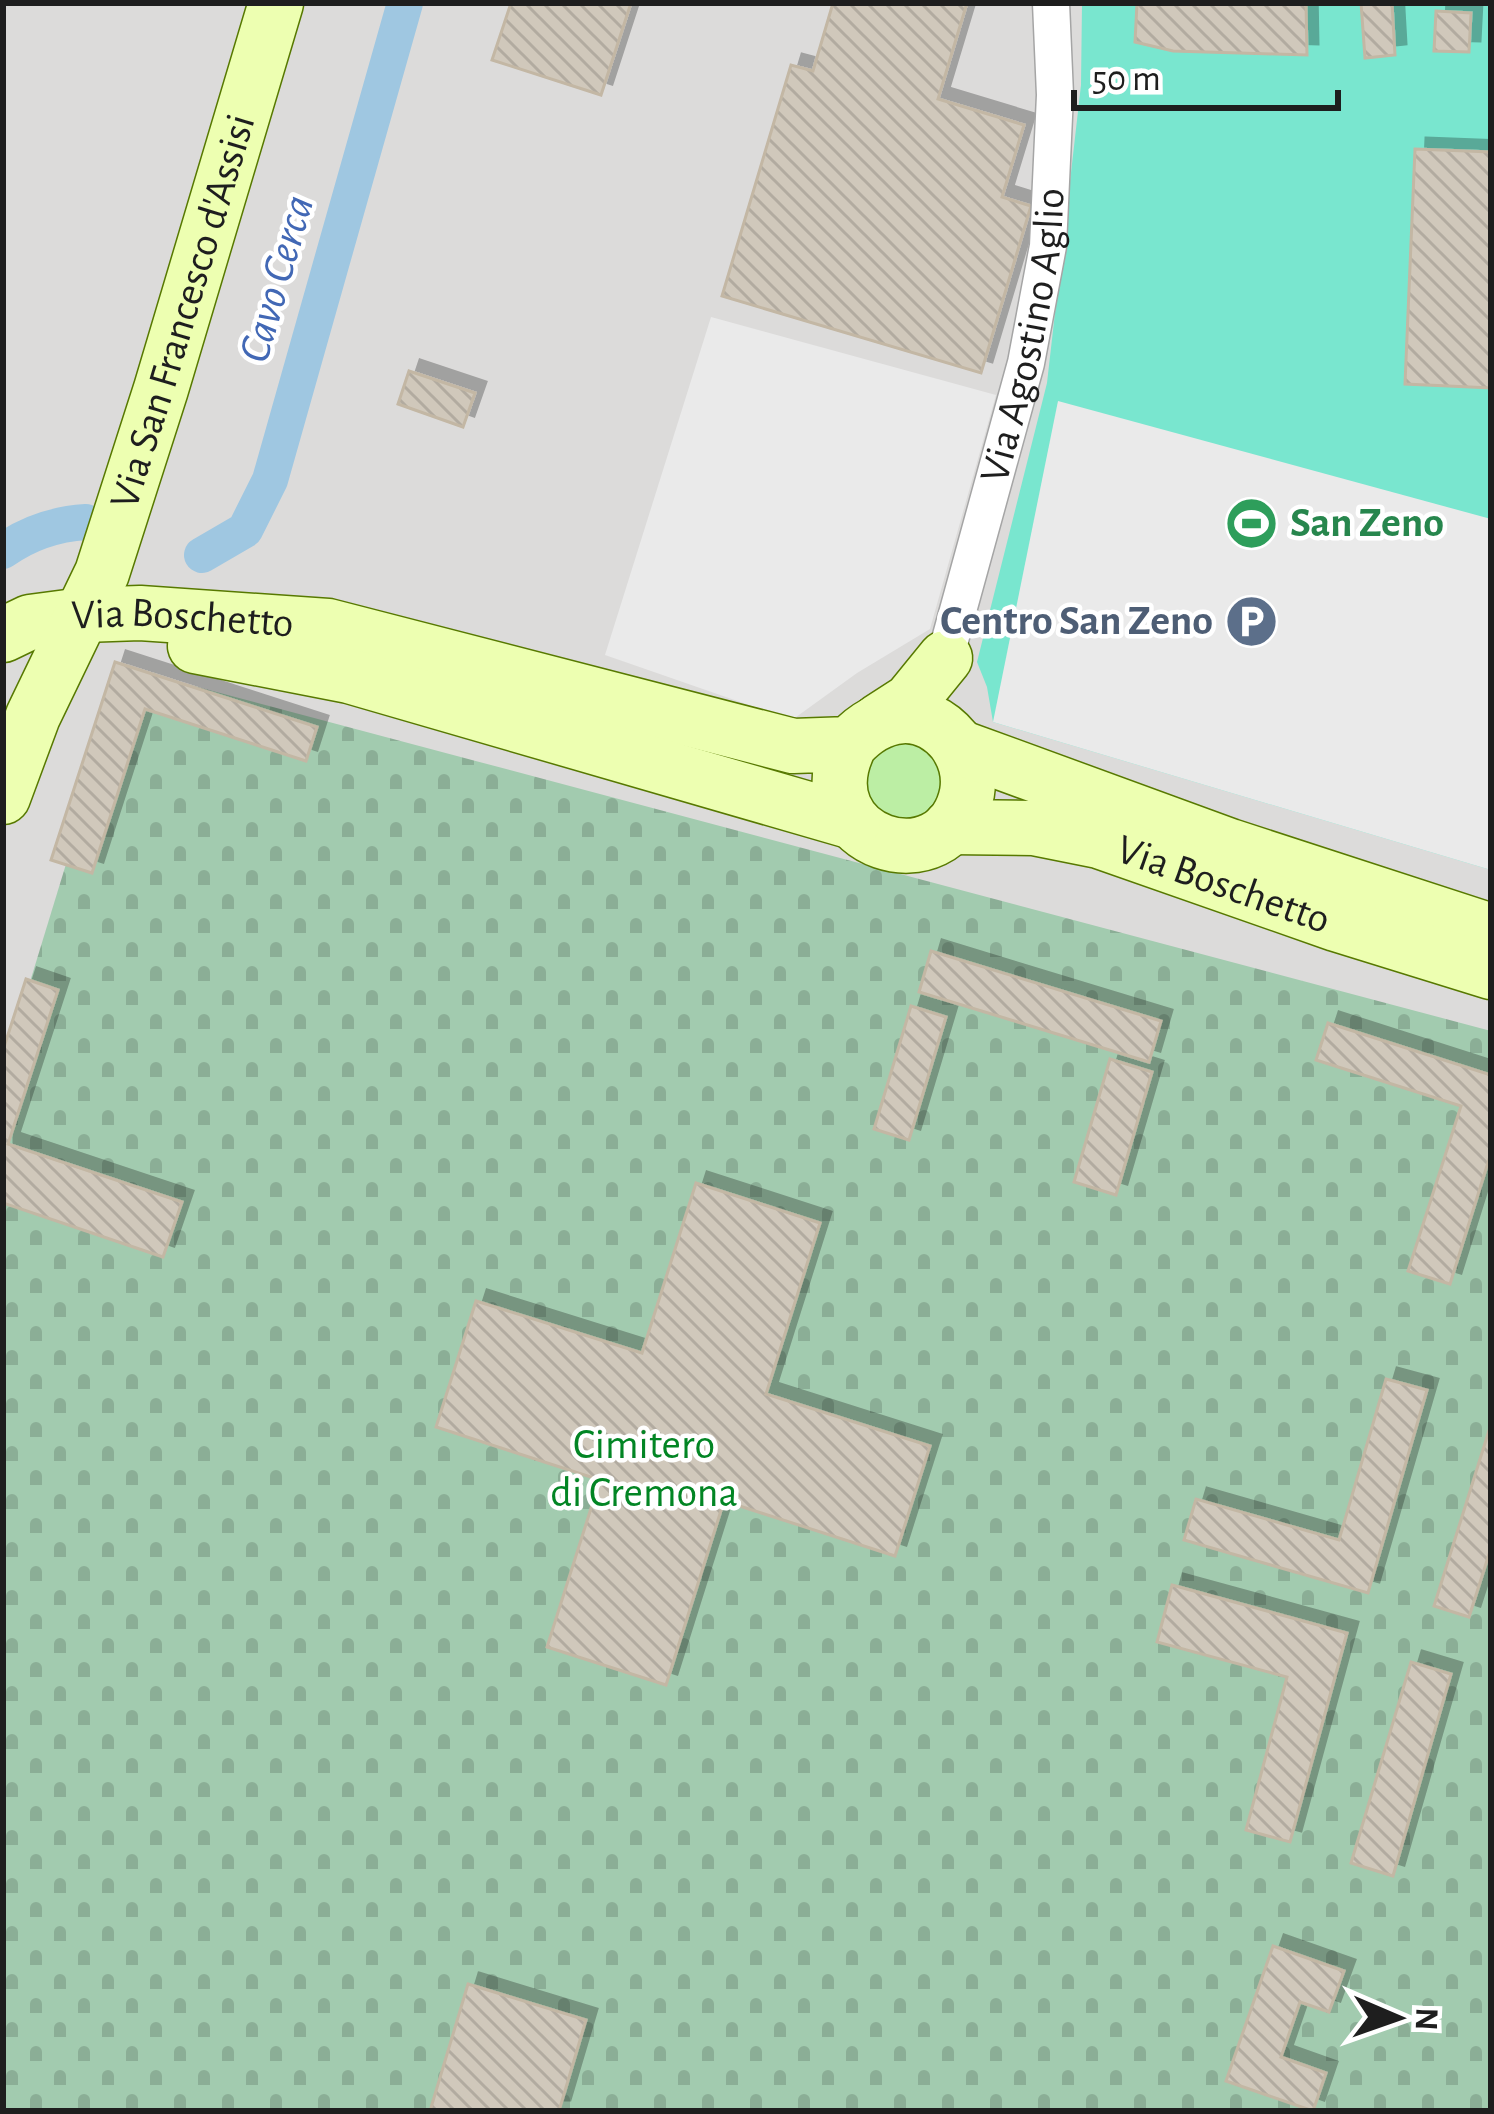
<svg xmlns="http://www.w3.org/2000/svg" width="1494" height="2114" font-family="'Alegreya Sans',sans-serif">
<defs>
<pattern id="cemetery-stones" width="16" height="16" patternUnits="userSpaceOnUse" patternTransform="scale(3)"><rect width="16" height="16" fill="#a2cbaf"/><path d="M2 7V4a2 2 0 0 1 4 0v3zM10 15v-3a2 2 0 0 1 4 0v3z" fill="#8bae96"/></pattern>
<pattern id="building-back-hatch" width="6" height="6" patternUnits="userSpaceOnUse" patternTransform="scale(3)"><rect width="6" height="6" fill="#d0c8bb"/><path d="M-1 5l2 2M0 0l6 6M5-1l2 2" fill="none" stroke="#b2aba0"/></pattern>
<filter id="shadow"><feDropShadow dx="11" dy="-11" stdDeviation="0" flood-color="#0004"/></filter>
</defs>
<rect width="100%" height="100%" fill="#f0eee3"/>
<rect fill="#dcdbda" x="3" y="3" width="1488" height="2108"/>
<path fill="#bceea4" d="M 906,736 L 943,759 L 943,802 L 908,826 L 861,797 L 867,754 Z"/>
<path fill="url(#cemetery-stones)" d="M 126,668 L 1491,1031 L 1491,2111 L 3,2111 L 3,1070 Z"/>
<path fill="#79e6cf" d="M 1082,3 L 1491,3 L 1491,870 L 993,722 L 987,687 L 977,662 L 1047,383 L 1081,85 Z"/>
<g fill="#eaeaea">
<path d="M 711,317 L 996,395 L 930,629 L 857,673 L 792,720 L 605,655 Z"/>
<path d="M 1058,401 L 1491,519 L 1491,870 L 993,722 Z"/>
</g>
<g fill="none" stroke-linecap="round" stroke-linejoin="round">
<g stroke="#9fc7e1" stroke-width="36">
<path d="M 3,551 C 28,533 55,524 86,522"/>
<path d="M 202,555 L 245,530 L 270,480 L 405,3"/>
</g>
</g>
<g fill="url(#building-back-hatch)" stroke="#c3b7a4" stroke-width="3" filter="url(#shadow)">
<path d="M 511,3 L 631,3 L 601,95 L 492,60 Z"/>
<path d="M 833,3 L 967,3 L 938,99 L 1024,125 L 1002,197 L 1031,206 L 981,373 L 722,296 L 791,65 L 813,71 Z"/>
<path d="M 1137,3 L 1306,3 L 1307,55 L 1173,51 L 1135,42 Z"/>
<path d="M 1361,3 L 1392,3 L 1395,55 L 1365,58 Z"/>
<path d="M 1436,11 L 1471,13 L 1469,52 L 1434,51 Z"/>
<path d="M 1415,149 L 1491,152 L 1491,388 L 1405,384 Z"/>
<path d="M 409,371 L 475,393 L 463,427 L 398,404 Z"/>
<path d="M 115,662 L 317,727 L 306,761 L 145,709 L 92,873 L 51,860 Z"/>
<path d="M 931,951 L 1161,1021 L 1149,1062 L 919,992 Z"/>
<path d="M 26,979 L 58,990 L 8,1144 L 182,1202 L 163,1257 L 3,1203 L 3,1050 Z"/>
<path d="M 911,1006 L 946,1017 L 909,1140 L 874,1129 Z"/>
<path d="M 1328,1023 L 1491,1075 L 1491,1153 L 1450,1284 L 1408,1271 L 1461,1106 L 1316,1060 Z"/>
<path d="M 1110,1059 L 1152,1072 L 1116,1195 L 1074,1182 Z"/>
<path d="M 696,1183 L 820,1223 L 766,1394 L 930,1446 L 895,1556 L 724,1501 L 666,1685 L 547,1647 L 600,1480 L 436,1427 L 476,1301 L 642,1353 Z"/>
<path d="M 1386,1379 L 1427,1390 L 1368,1593 L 1184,1540 L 1196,1499 L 1339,1540 Z"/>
<path d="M 1491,1424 L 1491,1548 L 1469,1617 L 1434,1606 Z"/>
<path d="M 1172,1585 L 1347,1633 L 1290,1842 L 1246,1830 L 1287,1677 L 1157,1642 Z"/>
<path d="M 1411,1662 L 1451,1674 L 1393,1876 L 1351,1863 Z"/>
<path d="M 1273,1946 L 1344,1971 L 1329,2012 L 1300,2002 L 1281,2057 L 1326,2073 L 1313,2111 L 1226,2081 Z"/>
<path d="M 468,1984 L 586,2020 L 559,2111 L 430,2111 Z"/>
</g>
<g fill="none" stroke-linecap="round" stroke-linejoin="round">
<defs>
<g id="street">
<path id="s1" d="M 945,658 L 1026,363 L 1048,246 L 1055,95 L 1051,3"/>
</g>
<g id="secondary">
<path id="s2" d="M 3,635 L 30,622 L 83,615 L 140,613 L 328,626 L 793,746 L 850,744 C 880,711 923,704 954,741 C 965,756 970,775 967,793 C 948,888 800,844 850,744"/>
<path d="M 195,646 L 349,676 L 853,822"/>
<path d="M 879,721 L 910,701 L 945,658"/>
<path d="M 959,747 L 1230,846 L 1491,931"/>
<path id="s3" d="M 3,797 L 33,716 L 102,573 L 161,389 L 276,3"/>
<path id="s4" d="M 950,827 L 1034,828 L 1099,841 L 1336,924 L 1491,972"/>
</g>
</defs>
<use href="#street" stroke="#a5a5a5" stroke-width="39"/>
<use href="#secondary" stroke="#577900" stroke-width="57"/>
<use href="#street" stroke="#fff" stroke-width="36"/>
<use href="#secondary" stroke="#edffb1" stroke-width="54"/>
</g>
<defs>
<symbol id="stadium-disc" viewBox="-11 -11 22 22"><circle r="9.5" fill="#2e9e5b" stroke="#fff"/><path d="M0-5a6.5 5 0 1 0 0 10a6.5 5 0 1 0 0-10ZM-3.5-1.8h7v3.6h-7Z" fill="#fff"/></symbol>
<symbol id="parking-disc" viewBox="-11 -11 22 22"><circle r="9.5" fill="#5c6f8a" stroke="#fff"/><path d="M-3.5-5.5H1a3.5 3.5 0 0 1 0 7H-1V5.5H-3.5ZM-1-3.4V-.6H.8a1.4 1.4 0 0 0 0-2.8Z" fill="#fff"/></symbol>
</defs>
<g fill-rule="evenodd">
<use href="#stadium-disc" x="1222" y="494" width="59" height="59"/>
<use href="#parking-disc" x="1222" y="592" width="59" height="59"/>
</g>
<g text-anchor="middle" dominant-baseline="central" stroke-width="9" stroke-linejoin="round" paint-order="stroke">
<g font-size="42" fill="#1e1e1e" stroke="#fff">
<text stroke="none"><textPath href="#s3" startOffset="519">Via San Francesco d'Assisi</textPath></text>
<text stroke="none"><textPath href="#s1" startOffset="333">Via Agostino Aglio</textPath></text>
<text stroke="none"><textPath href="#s2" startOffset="183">Via Boschetto</textPath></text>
<text stroke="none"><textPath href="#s4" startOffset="282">Via Boschetto</textPath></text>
</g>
<g font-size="42" font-weight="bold" fill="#27864d" stroke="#fff" text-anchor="start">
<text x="1290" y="523">San Zeno</text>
</g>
<g font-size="42" font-weight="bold" fill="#4e5e75" stroke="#fff" text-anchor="end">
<text x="1213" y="621">Centro San Zeno</text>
</g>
<g font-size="42" fill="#028524" stroke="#fff">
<text x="644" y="1445">Cimitero<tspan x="644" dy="48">di Cremona</tspan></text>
</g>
<g font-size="45" font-style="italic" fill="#4268b5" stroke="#fff">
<text transform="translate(277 279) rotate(-74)">Cavo Cerca</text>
</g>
</g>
<rect width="1494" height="2114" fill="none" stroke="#1e1e1e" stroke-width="12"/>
<g transform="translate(1398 2018) rotate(92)" stroke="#ffffff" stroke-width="9" paint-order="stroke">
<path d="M0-9L21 45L0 30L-21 45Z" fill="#1e1e1e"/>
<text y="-18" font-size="33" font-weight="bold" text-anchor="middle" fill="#1e1e1e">N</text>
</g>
<path d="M1074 90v18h264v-18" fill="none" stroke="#1e1e1e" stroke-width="6"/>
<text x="1092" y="90" font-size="36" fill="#1e1e1e" stroke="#ffffff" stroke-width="9" paint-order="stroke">50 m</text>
</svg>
